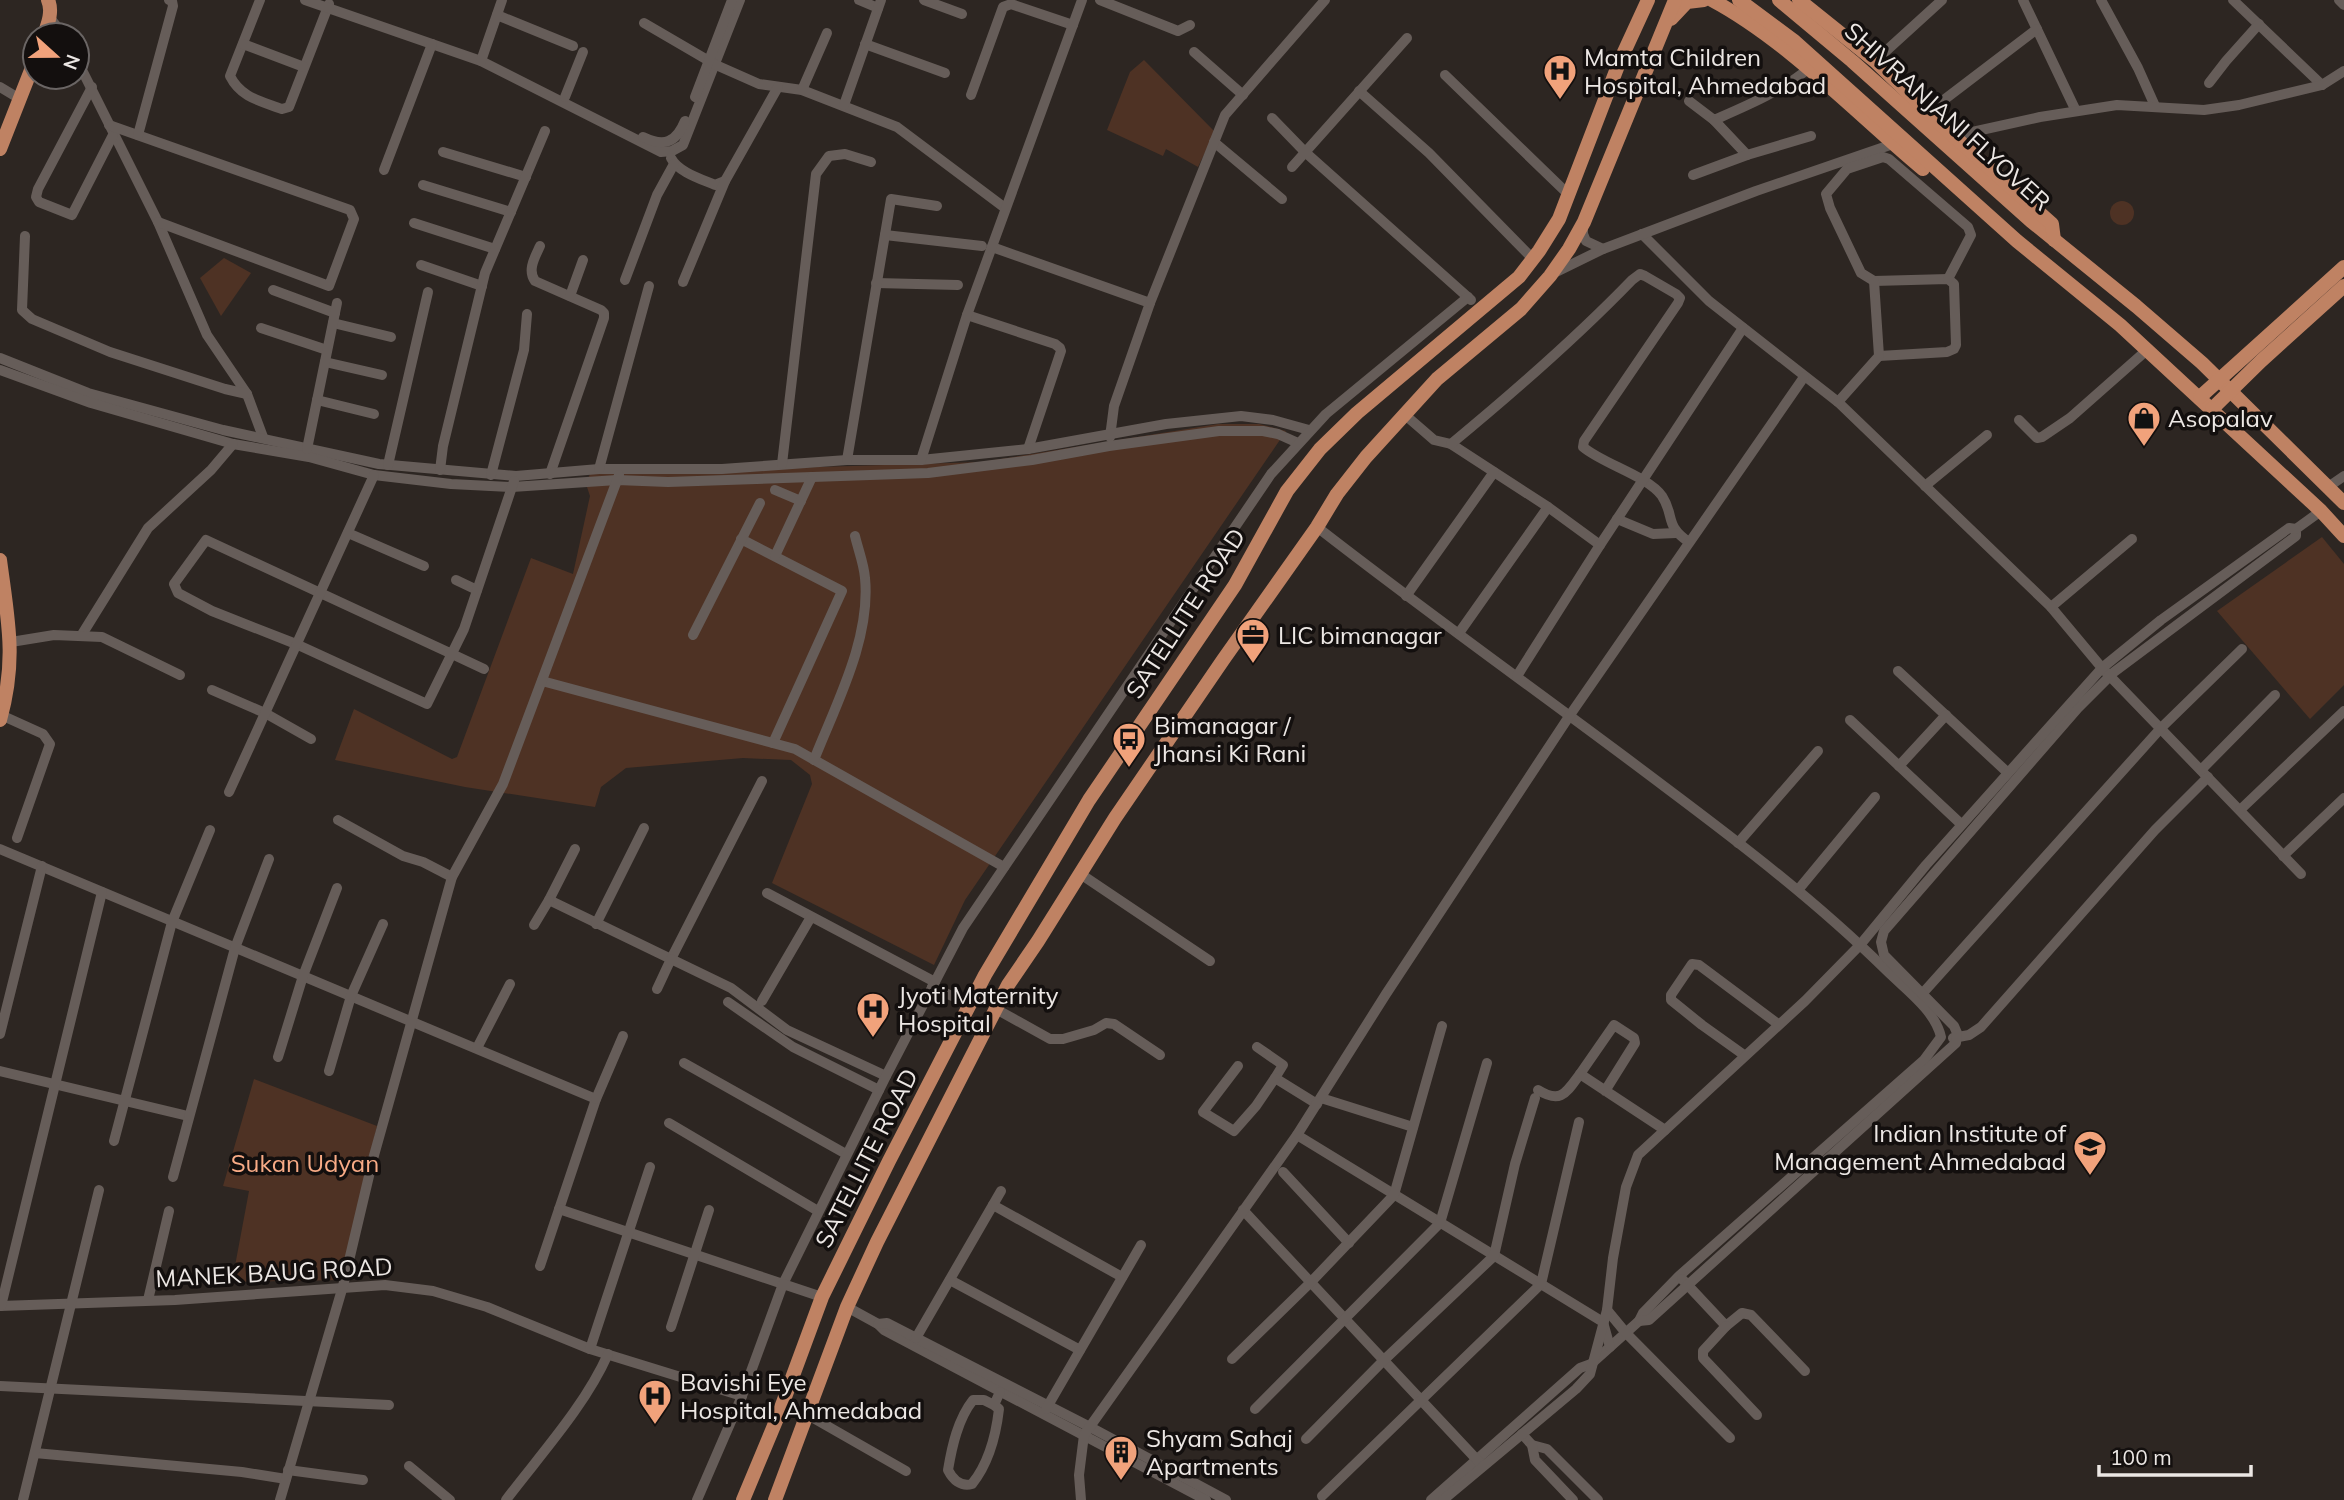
<svg xmlns="http://www.w3.org/2000/svg" width="2344" height="1500" font-family="Mulish,sans-serif">
<rect width="100%" height="100%" fill="#2d2622"/>
<g fill="#4e3224">
<path d="M 1144,60 L 1215,132 L 1198,167 L 1166,149 L 1163,156 L 1107,130 L 1130,72 Z"/>
<circle cx="2122" cy="213" r="12"/>
<path d="M 224,258 L 251,273 L 221,316 L 200,278 Z"/>
<path d="M 1218,424 L 1259,424 L 1286,431 L 965,900 L 934,965 L 772,883 L 812,784 L 810,775 L 791,760 L 743,758 L 626,768 L 601,787 L 595,807 L 465,787 L 335,760 L 354,709 L 452,759 L 457,757 L 531,558 L 573,574 L 590,496 L 586,484 L 590,474 L 982,462 Z"/>
<path d="M 2322,537 L 2344,564 L 2344,685 L 2310,719 L 2217,611 Z"/>
<path d="M 254,1079 L 377,1126 L 340,1280 L 232,1282 L 249,1191 L 223,1186 Z"/>
</g>
<g fill="none" stroke-linecap="round" stroke-linejoin="round">
<g stroke="#665d59" stroke-width="10">
<path d="M 260,0 L 230,76 C 241,98 261,101 282,109 L 289,107 L 329,4"/>
<path d="M 305,0 L 481,61 L 661,152 L 672,151 L 683,145 L 740,0"/>
<path d="M 859,0 L 878,8"/>
<path d="M 924,0 L 962,14"/>
<path d="M 1100,0 L 1178,31 L 1190,25"/>
<path d="M 2023,0 L 2076,111"/>
<path d="M 2101,0 L 2138,68 L 2155,106"/>
<path d="M 2233,0 L 2322,85"/>
<path d="M 2339,0 L 2344,5"/>
<path d="M 497,15 L 573,46"/>
<path d="M 49,17 L 64,35"/>
<path d="M 644,23 L 716,65 L 759,84 L 802,90 L 897,127 L 1005,208"/>
<path d="M 243,44 L 304,67"/>
<path d="M 865,44 L 945,73"/>
<path d="M 1194,52 L 1243,95"/>
<path d="M 77,60 L 158,222 L 207,335 L 247,394 L 263,437"/>
<path d="M 481,61 L 502,0"/>
<path d="M 1875,61 L 1942,0"/>
<path d="M 1445,75 L 1568,194"/>
<path d="M 2209,83 L 2226,61 L 2259,24"/>
<path d="M 0,87 L 20,99"/>
<path d="M 92,87 L 38,189 L 36,197 L 39,202 L 72,215 L 113,135"/>
<path d="M 802,90 L 827,33"/>
<path d="M 1359,91 L 1429,153 L 1533,259"/>
<path d="M 971,95 L 1003,7 L 1011,4 L 1073,25"/>
<path d="M 565,97 L 583,52"/>
<path d="M 695,97 L 732,0"/>
<path d="M 1689,101 L 1714,120 C 1746,106 1780,92 1808,69"/>
<path d="M 844,105 L 881,0"/>
<path d="M 1928,112 L 2037,29"/>
<path d="M 1272,118 L 1305,152 L 1471,300"/>
<path d="M 1714,120 L 1747,155"/>
<path d="M 109,125 L 350,210 L 354,219 L 329,286 L 158,222"/>
<path d="M 138,135 L 173,6 L 172,1 L 169,0"/>
<path d="M 1954,136 L 2040,117 L 2117,105 L 2204,110 L 2239,105 L 2322,85 L 2344,71"/>
<path d="M 643,137 C 664,147 676,143 685,121"/>
<path d="M 1214,142 L 1282,199"/>
<path d="M 443,152 L 526,177"/>
<path d="M 671,158 C 678,172 701,179 715,185 L 725,181"/>
<path d="M 1292,167 L 1407,38"/>
<path d="M 384,170 L 432,44"/>
<path d="M 1693,175 L 1747,155 L 1811,136"/>
<path d="M 423,185 L 511,212"/>
<path d="M 414,223 L 495,249"/>
<path d="M 1583,225 L 1583,234 L 1586,241 L 1603,249"/>
<path d="M 1642,234 L 1709,301 L 1838,402 L 2051,607 L 2102,668 L 2301,874"/>
<path d="M 885,235 L 982,246"/>
<path d="M 25,236 L 22,310 L 32,319 L 110,352 L 225,389 L 247,394"/>
<path d="M 540,246 C 535,257 527,270 535,281 L 601,310 L 604,313 L 604,318 L 550,474"/>
<path d="M 992,247 L 1150,303 L 1114,406 L 1110,437"/>
<path d="M 421,265 L 482,286"/>
<path d="M 1552,274 L 1603,249 L 1756,191 L 1893,144"/>
<path d="M 625,280 L 657,195 L 674,164"/>
<path d="M 1874,281 L 1948,279 L 1954,284 L 1956,345 L 1954,349 L 1947,352 L 1879,356"/>
<path d="M 683,282 L 725,181 L 778,87"/>
<path d="M 876,283 L 958,285"/>
<path d="M 273,290 L 335,313"/>
<path d="M 570,296 L 583,260"/>
<path d="M 1150,303 L 1225,115 L 1325,0"/>
<path d="M 967,315 L 1055,344 L 1060,348 L 1061,351 L 1028,449"/>
<path d="M 333,323 L 391,337"/>
<path d="M 261,328 L 327,350"/>
<path d="M 0,358 L 88,393 L 223,430 L 379,464 L 516,476 L 599,469 L 722,469 L 847,460 L 921,460 L 1028,449 L 1166,424 L 1241,416 L 1273,420 L 1309,430"/>
<path d="M 325,362 L 382,375"/>
<path d="M 0,370 L 91,403 L 233,444 L 309,457 L 374,475 L 451,484 L 512,487 L 617,480 L 668,482 L 928,473 L 1032,460 L 1109,446 L 1219,431 L 1263,431 L 1278,434 L 1298,443"/>
<path d="M 317,400 L 374,414"/>
<path d="M 1838,402 L 1879,356 L 1874,281 L 1861,273 L 1830,208 L 1826,194 L 1847,169 L 1883,157 L 1889,159 L 1968,227 L 1971,235 L 1948,279"/>
<path d="M 1404,414 L 1434,440 L 1451,444 L 1548,507 L 1600,545"/>
<path d="M 2019,420 L 2037,438 L 2042,437 L 2070,418 L 2147,350"/>
<path d="M 1451,444 C 1514,392 1575,339 1632,280 L 1640,274 L 1645,276 L 1676,294 L 1680,298 L 1678,303 L 1584,441 L 1583,447 C 1603,464 1648,476 1662,496 C 1675,516 1664,525 1689,542"/>
<path d="M 307,449 L 337,303"/>
<path d="M 847,460 L 891,199 L 937,206"/>
<path d="M 921,460 L 967,315 L 1082,0"/>
<path d="M 782,464 L 816,174 L 829,156 L 845,154 L 871,162"/>
<path d="M 388,465 L 428,292"/>
<path d="M 599,469 L 649,286"/>
<path d="M 440,470 L 443,446 L 485,273 L 545,131"/>
<path d="M 491,475 L 524,350 L 527,314"/>
<path d="M 1925,486 L 1987,435"/>
<path d="M 2328,487 L 2344,476"/>
<path d="M 775,490 L 801,501"/>
<path d="M 1617,519 L 1653,534 L 1676,533"/>
<path d="M 1317,527 C 1431,616 1550,700 1665,787 C 1741,844 1817,902 1885,969 C 1905,989 1935,1010 1941,1037 L 1924,1060 L 1679,1276 L 1643,1313 L 1639,1321 L 1591,1364 L 1580,1368 L 1431,1500"/>
<path d="M 348,533 L 424,566"/>
<path d="M 741,539 L 842,591 L 773,743"/>
<path d="M 775,556 L 812,477"/>
<path d="M 456,580 L 477,590"/>
<path d="M 1406,596 L 1494,472"/>
<path d="M 2051,607 L 2132,539"/>
<path d="M 1459,633 L 1548,507"/>
<path d="M 693,635 L 760,503"/>
<path d="M 81,636 L 148,528 L 211,470 L 233,444"/>
<path d="M 11,642 L 54,635 L 102,637 L 180,675"/>
<path d="M 484,669 L 452,654 L 206,540 L 174,584 L 178,593 L 212,611 L 296,644 L 427,704 L 464,629 L 514,481"/>
<path d="M 1898,671 L 2007,772"/>
<path d="M 1517,676 L 1600,545 L 1743,328"/>
<path d="M 542,681 L 795,749 L 1004,867"/>
<path d="M 212,690 L 265,713 L 311,739"/>
<path d="M 1,715 L 43,734 L 50,744 L 17,838"/>
<path d="M 1850,720 L 1961,824"/>
<path d="M 814,760 C 836,704 871,639 865,578 C 864,564 858,549 855,536"/>
<path d="M 1899,766 L 1946,715"/>
<path d="M 2201,770 L 2275,695"/>
<path d="M 229,792 L 374,475"/>
<path d="M 2240,810 L 2344,711"/>
<path d="M 338,820 L 403,856 L 423,862 L 452,877"/>
<path d="M 1738,843 L 1818,751"/>
<path d="M 0,849 L 596,1099 L 540,1266"/>
<path d="M 575,849 L 549,900 L 671,959 L 762,781"/>
<path d="M 2283,856 L 2344,798"/>
<path d="M 1079,873 L 1210,961"/>
<path d="M 1798,890 L 1875,797"/>
<path d="M 767,893 L 935,982"/>
<path d="M 596,924 L 644,828"/>
<path d="M 534,925 L 549,900"/>
<path d="M 932,987 L 970,1004"/>
<path d="M 657,989 L 671,959 L 731,988 L 787,1030 L 886,1076"/>
<path d="M 1922,994 L 2161,728 L 2242,649"/>
<path d="M 762,1001 L 811,917"/>
<path d="M 728,1002 L 793,1047 L 879,1090"/>
<path d="M 996,1009 L 1050,1039 L 1063,1039 L 1094,1030 L 1106,1023 L 1114,1024 L 1160,1055"/>
<path d="M 0,1034 L 42,866"/>
<path d="M 1953,1038 L 1969,1035 L 1981,1027 L 2155,830 L 2208,777"/>
<path d="M 1257,1047 L 1283,1065 L 1275,1078 L 1317,1104"/>
<path d="M 477,1048 L 510,984"/>
<path d="M 1744,1055 L 1702,1025 L 1671,1000 L 1671,995 L 1692,964 L 1699,965 L 1778,1024"/>
<path d="M 278,1057 L 303,976 L 337,888"/>
<path d="M 684,1063 L 846,1154"/>
<path d="M 1238,1066 L 1203,1112 L 1234,1131 L 1256,1106 L 1275,1078"/>
<path d="M 0,1071 L 188,1116"/>
<path d="M 329,1071 L 351,996 L 383,924"/>
<path d="M 1538,1090 C 1561,1104 1566,1093 1580,1074"/>
<path d="M 1605,1091 L 1635,1043 L 1634,1038 L 1614,1025 L 1580,1074 L 1665,1130"/>
<path d="M 1321,1098 L 1413,1127"/>
<path d="M 596,1099 L 623,1036"/>
<path d="M 669,1123 L 818,1211"/>
<path d="M 1297,1135 L 1603,1322 L 1610,1347"/>
<path d="M 114,1141 L 172,922 L 210,830"/>
<path d="M 1283,1172 L 1349,1243"/>
<path d="M 173,1177 L 235,948 L 269,859"/>
<path d="M 993,1205 L 1122,1277"/>
<path d="M 559,1209 L 783,1284 L 886,1076 L 963,928 L 1271,474 L 1326,414 L 1468,297"/>
<path d="M 1243,1210 L 1480,1463"/>
<path d="M 1682,1279 L 1726,1326 L 1742,1313 L 1751,1315 L 1805,1371"/>
<path d="M 950,1280 L 1080,1350"/>
<path d="M 148,1300 L 169,1211"/>
<path d="M 0,1306 L 175,1300 L 385,1285 L 433,1291 L 487,1307 L 590,1349 L 742,1396"/>
<path d="M 1,1306 L 102,892"/>
<path d="M 847,1307 L 878,1324 L 884,1330 L 1206,1500"/>
<path d="M 1607,1310 L 1626,1333 L 1730,1438"/>
<path d="M 1639,1321 L 1649,1320 L 1956,1043 L 1957,1033 L 1954,1026 L 1884,955 L 1881,942 L 1884,931 L 2078,708 L 2114,672 L 2296,536 L 2296,529 L 2321,511"/>
<path d="M 878,1324 L 887,1323 L 1090,1427 L 1226,1500"/>
<path d="M 1726,1326 L 1703,1351 L 1703,1358 L 1757,1415"/>
<path d="M 671,1327 L 709,1210"/>
<path d="M 916,1338 L 1001,1191"/>
<path d="M 590,1349 L 650,1167"/>
<path d="M 1232,1359 L 1311,1282 L 1394,1195 L 1442,1026"/>
<path d="M 0,1386 L 389,1405"/>
<path d="M 994,1405 L 984,1400 L 973,1400 C 958,1419 952,1446 948,1470 C 953,1480 961,1487 972,1484 C 989,1463 996,1435 999,1409 L 994,1405 L 1000,1392"/>
<path d="M 1046,1409 L 1141,1245"/>
<path d="M 1255,1409 L 1440,1223 L 1487,1063"/>
<path d="M 808,1415 L 906,1471"/>
<path d="M 1522,1434 L 1532,1445 L 1547,1449 L 1598,1500"/>
<path d="M 1306,1439 L 1384,1360 L 1494,1256 L 1515,1164 L 1535,1098"/>
<path d="M 1532,1445 L 1535,1460 L 1573,1500"/>
<path d="M 35,1453 L 242,1472 L 286,1479"/>
<path d="M 409,1466 L 450,1500"/>
<path d="M 288,1470 L 363,1480"/>
<path d="M 1322,1496 L 1541,1284 L 1579,1122"/>
<path d="M 23,1500 L 99,1190"/>
<path d="M 280,1500 L 343,1286 L 373,1159 L 452,877 L 503,784 L 619,475"/>
<path d="M 506,1500 C 540,1455 585,1406 608,1354"/>
<path d="M 697,1500 L 742,1396 L 783,1284 L 822,1297"/>
<path d="M 1081,1500 L 1079,1475 L 1084,1435 L 1297,1135 L 1386,994 L 1570,715 L 1804,377"/>
<path d="M 1443,1500 L 1576,1389 L 1590,1374 L 1607,1310 L 1613,1258 L 1626,1187 L 1638,1155 L 1805,1001 L 1860,945 L 1926,865 L 2102,668 L 2161,620 L 2289,528 L 2296,529"/>
</g>
<g stroke="#bf8263" stroke-width="14">
<path d="M 1712,0 C 1787,40 1857,114 1923,169"/>
<path d="M 1739,0 L 1793,40 L 2017,241 L 2120,325 L 2321,511 L 2344,536"/>
<path d="M 1779,0 L 1852,61 L 2031,221 L 2136,306 L 2202,363 L 2344,503"/>
<path d="M 1799,0 L 1875,61 L 1938,122 L 2052,224 L 2054,240"/>
<path d="M 1671,19 L 1687,2 L 1704,0"/>
<path d="M 44,35 C 48,24 53,11 48,0"/>
<path d="M 0,149 L 35,60"/>
<path d="M 2200,397 L 2344,267"/>
<path d="M 2212,409 L 2261,361 L 2344,286"/>
<path d="M 0,560 C 8,621 17,659 0,720"/>
<path d="M 743,1500 L 778,1416 L 822,1297 L 889,1161 L 985,975 L 1089,800 L 1235,585 L 1287,491 L 1320,449 L 1357,413 L 1519,277 L 1539,251 L 1559,219 L 1619,63 L 1648,0"/>
<path d="M 775,1500 L 847,1307 L 877,1242 L 1008,985 L 1038,941 L 1115,818 L 1223,660 L 1317,527 L 1337,494 L 1366,457 L 1437,379 L 1521,309 L 1550,276 L 1569,249 L 1584,222 L 1675,0"/>
</g>
</g>
<defs>
<symbol id="hospital-pin" viewBox="-11 -11 22 30"><path d="M0 17L-7.5 6A9.5 9.5 0 1 1 7.5 6Z" fill="#f1a27b" stroke="#130f0e"/><path d="M-5-5h3v3.5h4V-5h3V5h-3V1.5h-4V5h-3Z" fill="#111"/></symbol>
<symbol id="shop-pin" viewBox="-11 -11 22 30"><path d="M0 17L-7.5 6A9.5 9.5 0 1 1 7.5 6Z" fill="#f1a27b" stroke="#130f0e"/><path d="M-5-2.5h2.3a2.7 3.5 0 0 1 5.4 0H5L5.5 6h-11ZM-1.5-2.5h3a1.5 2.3 0 0 0-3 0Z" fill="#111"/></symbol>
<symbol id="office-pin" viewBox="-11 -11 22 30"><path d="M0 17L-7.5 6A9.5 9.5 0 1 1 7.5 6Z" fill="#f1a27b" stroke="#130f0e"/><path d="M-6-3h4V-5.5h4V-3h4V5H-6ZM-1-4.5V-3h2v-1.5ZM-6 0V1H6V0Z" fill="#111"/></symbol>
<symbol id="bus-pin" viewBox="-11 -11 22 30"><path d="M0 17L-7.5 6A9.5 9.5 0 1 1 7.5 6Z" fill="#f1a27b" stroke="#130f0e"/><path d="M-5-6H5V4H4V6H2V4H-2V6H-4V4H-5ZM-3.5-4V0h7V-4ZM-3.5 1.2v1.5H-2V1.2ZM2 1.2v1.5H3.5V1.2Z" fill="#111"/></symbol>
<symbol id="university-pin" viewBox="-11 -11 22 30"><path d="M0 17L-7.5 6A9.5 9.5 0 1 1 7.5 6Z" fill="#f1a27b" stroke="#130f0e"/><path d="M0-5L7-2L0 1L-7-2ZM-4 1L0 2.5L4 1V4Q0 6-4 4Z" fill="#111"/></symbol>
<symbol id="building-pin" viewBox="-11 -11 22 30"><path d="M0 17L-7.5 6A9.5 9.5 0 1 1 7.5 6Z" fill="#f1a27b" stroke="#130f0e"/><path d="M-4-6H4V6H1V3H-1V6H-4ZM-2.5-4.3h1.7v1.8h-1.7ZM.8-4.3h1.7v1.8H.8ZM-2.5-1h1.7V.8h-1.7ZM.8-1h1.7V.8H.8Z" fill="#111"/></symbol>
</defs>
<g fill-rule="evenodd">
<use href="#hospital-pin" x="1541" y="52" width="38" height="52"/>
<use href="#shop-pin" x="2125" y="399" width="38" height="52"/>
<use href="#office-pin" x="1234" y="616" width="38" height="52"/>
<use href="#bus-pin" x="1110" y="720" width="38" height="52"/>
<use href="#hospital-pin" x="854" y="990" width="38" height="52"/>
<use href="#university-pin" x="2071" y="1128" width="38" height="52"/>
<use href="#hospital-pin" x="636" y="1377" width="38" height="52"/>
<use href="#building-pin" x="1102" y="1433" width="38" height="52"/>
</g>
<g text-anchor="middle" dominant-baseline="central" stroke-width="7" stroke-linejoin="round" paint-order="stroke">
<g font-size="24" fill="#ece7e4" stroke="#130f0e" text-anchor="start">
<text x="1584" y="57">Mamta Children<tspan x="1584" dy="28">Hospital, Ahmedabad</tspan></text>
<text x="2168" y="418">Asopalav</text>
<text x="1278" y="635">LIC bimanagar</text>
<text x="1154" y="725">Bimanagar /<tspan x="1154" dy="28">Jhansi Ki Rani</tspan></text>
<text x="898" y="995">Jyoti Maternity<tspan x="898" dy="28">Hospital</tspan></text>
<text x="2066" y="1133" text-anchor="end">Indian Institute of<tspan x="2066" dy="28">Management Ahmedabad</tspan></text>
<text x="680" y="1382">Bavishi Eye<tspan x="680" dy="28">Hospital, Ahmedabad</tspan></text>
<text x="1146" y="1438">Shyam Sahaj<tspan x="1146" dy="28">Apartments</tspan></text>
</g>
<g font-size="24" fill="#ece7e4" stroke="#130f0e">
<text transform="translate(1948 116) rotate(42)">SHIVRANJANI FLYOVER</text>
<text transform="translate(1185 613) rotate(-57)">SATELLITE ROAD</text>
<text transform="translate(866 1158) rotate(-63)">SATELLITE ROAD</text>
<text transform="translate(274 1272) rotate(-3)">MANEK BAUG ROAD</text>
</g>
<g font-size="24" fill="#f8ab86" stroke="#130f0e">
<text x="305" y="1163">Sukan Udyan</text>
</g>
</g>
<g transform="translate(56 56) rotate(111)"><circle r="33" fill="#130f0e" stroke="#6a6564" stroke-width="2"/>
<path d="M0-5L12 26L0 18L-12 26Z" fill="#f1a27b"/>
<text y="-10" font-size="19" font-weight="bold" text-anchor="middle" fill="#ece7e4">N</text>
</g>
<path d="M2099 1465v10h152v-10" fill="none" stroke="#ece7e4" stroke-width="3.5"/>
<text x="2110" y="1465" font-size="21" fill="#ece7e4" stroke="#130f0e" stroke-width="5" paint-order="stroke">100 m</text>
</svg>
